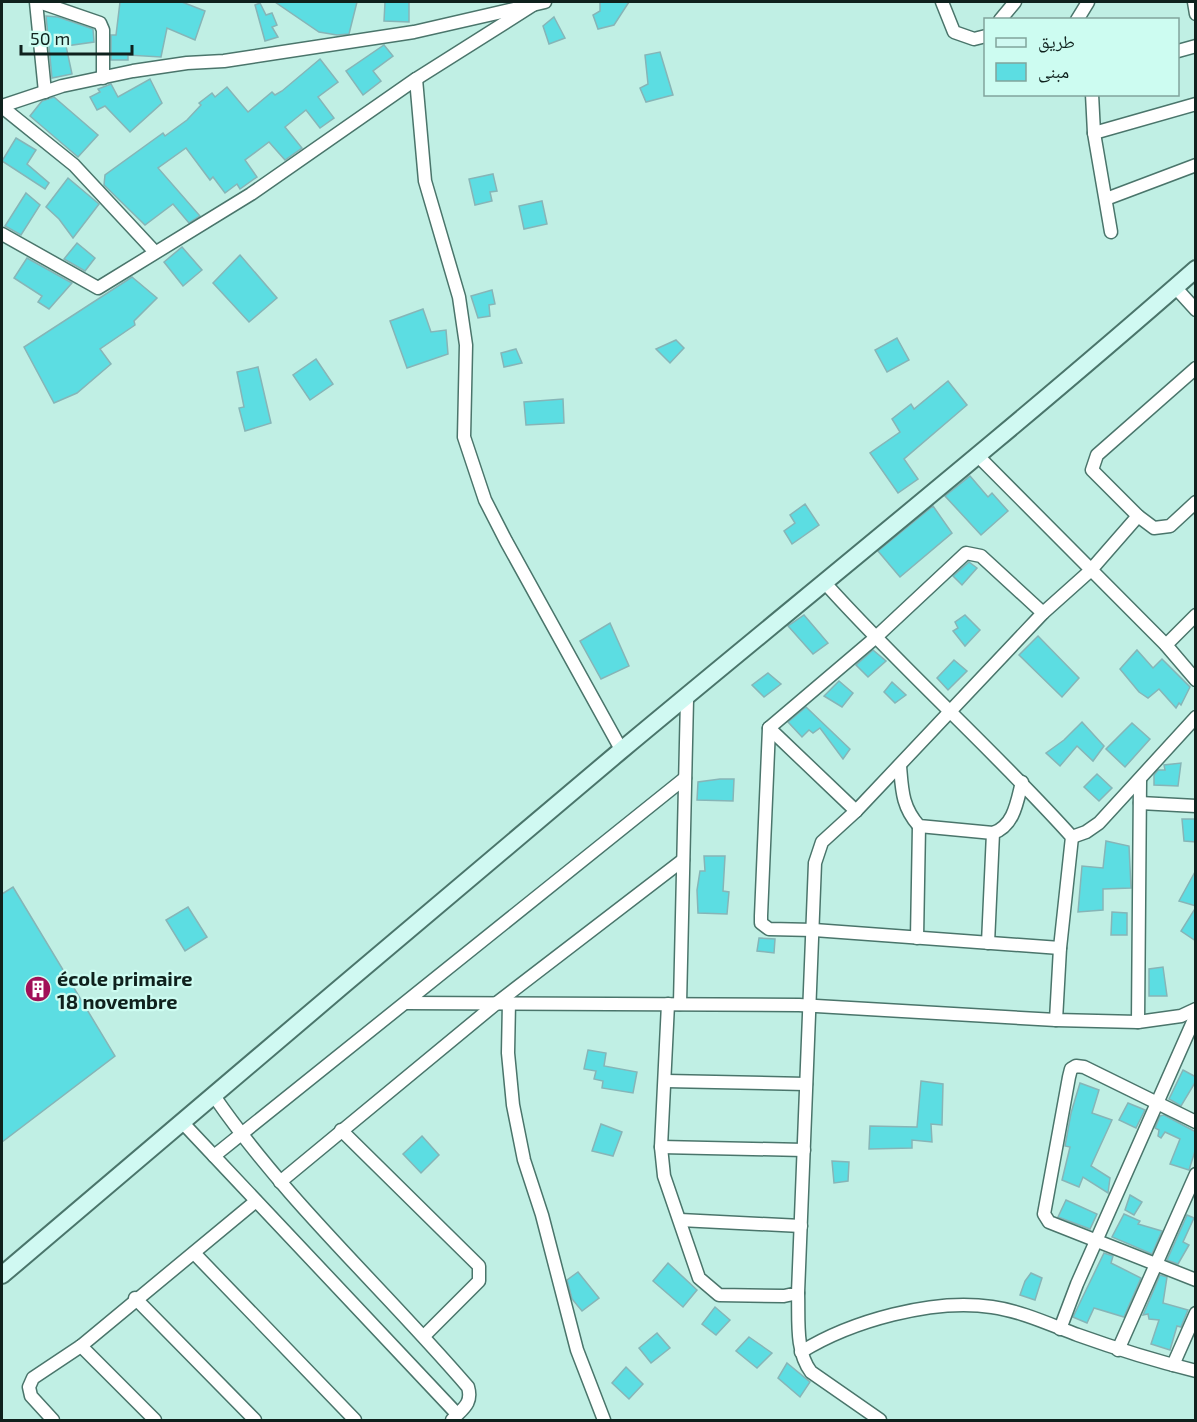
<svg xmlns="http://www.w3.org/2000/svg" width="1197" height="1422" font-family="'Exo 2','Noto Naskh Arabic',sans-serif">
<rect width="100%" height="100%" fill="#c0efe4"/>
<g fill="#5cdde2" stroke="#86b5b7" stroke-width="1.5">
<path d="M 120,2 L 182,2 L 205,11 L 195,40 L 167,28 L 161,57 L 128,55 L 128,60 L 111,60 L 111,35 L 116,35 Z"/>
<path d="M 275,2 L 357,2 L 349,34 L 337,35 L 319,32 Z"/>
<path d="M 385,2 L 409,2 L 409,22 L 384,21 Z"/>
<path d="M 600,2 L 629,2 L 614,25 L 598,29 L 593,15 L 600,11 Z"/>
<path d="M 260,3 L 266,15 L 272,13 L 277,25 L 272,27 L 278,37 L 265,41 L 255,5 Z"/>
<path d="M 46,16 L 58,17 L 93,29 L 94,42 L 66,46 L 72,74 L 52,78 Z"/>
<path d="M 554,17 L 565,38 L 549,44 L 543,26 Z"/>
<path d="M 384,45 L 393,56 L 373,71 L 381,81 L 363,95 L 346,71 Z"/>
<path d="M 660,52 L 673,95 L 646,102 L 640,88 L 648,84 L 645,55 Z"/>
<path d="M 320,59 L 338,82 L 318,97 L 334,118 L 320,128 L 306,110 L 285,127 L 302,148 L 285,160 L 269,142 L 245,160 L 257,177 L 240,189 L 237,184 L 225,193 L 213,177 L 210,180 L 186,148 L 158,168 L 200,216 L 189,223 L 173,204 L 145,225 L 104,185 L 105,175 L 163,133 L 165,136 L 187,120 L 201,105 L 199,103 L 212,93 L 215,97 L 227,87 L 248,112 L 272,92 L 275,95 L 282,91 Z"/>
<path d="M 150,79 L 162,103 L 130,132 L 105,106 L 97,110 L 90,97 L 100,92 L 98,89 L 111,84 L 118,97 Z"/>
<path d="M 54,97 L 98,135 L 78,157 L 30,116 L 42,101 Z"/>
<path d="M 16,138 L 36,150 L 27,164 L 49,183 L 45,189 L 2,161 Z"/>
<path d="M 493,174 L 497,191 L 490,192 L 492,201 L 475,205 L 469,179 Z"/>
<path d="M 68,178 L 99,204 L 73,238 L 59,219 L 46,207 Z"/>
<path d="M 26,193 L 40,205 L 21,235 L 5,226 Z"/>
<path d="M 542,201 L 547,224 L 524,229 L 519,206 Z"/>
<path d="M 77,243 L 95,258 L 85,271 L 64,259 Z"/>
<path d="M 182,247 L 202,270 L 183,286 L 164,262 Z"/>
<path d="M 240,255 L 277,298 L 249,322 L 213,283 Z"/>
<path d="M 27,258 L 72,283 L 49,309 L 38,302 L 42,296 L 14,278 Z"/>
<path d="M 132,277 L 157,298 L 134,321 L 135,325 L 100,349 L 111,364 L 77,393 L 54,403 L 24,347 Z"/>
<path d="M 492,290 L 495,304 L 489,305 L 490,316 L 478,318 L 471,296 Z"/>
<path d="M 423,309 L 431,332 L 446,330 L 448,354 L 407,368 L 390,321 Z"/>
<path d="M 897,338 L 909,360 L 887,372 L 875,350 Z"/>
<path d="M 676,340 L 684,348 L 670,363 L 656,349 Z"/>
<path d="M 516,349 L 522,363 L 504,367 L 501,353 Z"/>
<path d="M 316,359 L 333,384 L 310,400 L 293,375 Z"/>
<path d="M 258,367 L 271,423 L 245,431 L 239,408 L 244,407 L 237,372 Z"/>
<path d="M 948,381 L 967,405 L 904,459 L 918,479 L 898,493 L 870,453 L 900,432 L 892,419 L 911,404 L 914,409 Z"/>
<path d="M 563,399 L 564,423 L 526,425 L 524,402 Z"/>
<path d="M 970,476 L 988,497 L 992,493 L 1008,511 L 981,535 L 945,496 Z"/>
<path d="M 805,504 L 819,525 L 792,544 L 784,531 L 795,523 L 790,515 Z"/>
<path d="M 933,506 L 952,533 L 900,577 L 878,551 Z"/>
<path d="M 969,562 L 977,568 L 962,585 L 953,576 Z"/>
<path d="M 804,615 L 828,643 L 813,654 L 788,626 Z"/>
<path d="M 965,615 L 980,630 L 965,646 L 953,631 L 958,628 L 955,622 Z"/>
<path d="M 610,623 L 629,666 L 601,679 L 580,641 Z"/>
<path d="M 1038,636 L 1079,678 L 1062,697 L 1019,655 Z"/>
<path d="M 873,650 L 886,661 L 868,677 L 856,665 Z"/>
<path d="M 1137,650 L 1153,668 L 1162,659 L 1190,687 L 1181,705 L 1179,703 L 1176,708 L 1159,689 L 1148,698 L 1139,692 L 1120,669 Z"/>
<path d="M 954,660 L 967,671 L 948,690 L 937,678 Z"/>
<path d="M 768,673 L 781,684 L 764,697 L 752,685 Z"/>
<path d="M 839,681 L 853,693 L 842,707 L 824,696 Z"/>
<path d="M 892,682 L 906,695 L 895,703 L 884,692 Z"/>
<path d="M 806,707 L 850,749 L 843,759 L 820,728 L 813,733 L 809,730 L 802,737 L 788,722 Z"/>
<path d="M 1082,722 L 1104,746 L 1093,761 L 1077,746 L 1060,766 L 1046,753 L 1064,740 Z"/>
<path d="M 1132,723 L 1150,739 L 1125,767 L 1106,749 Z"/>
<path d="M 1181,763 L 1178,786 L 1154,785 L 1154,775 L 1158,770 L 1165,770 L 1164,765 Z"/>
<path d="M 1097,774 L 1112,788 L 1099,801 L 1084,787 Z"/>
<path d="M 720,779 L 734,779 L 733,801 L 697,800 L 698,782 Z"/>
<path d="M 1182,819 L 1196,819 L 1196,842 L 1184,841 Z"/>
<path d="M 1106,841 L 1129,846 L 1131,888 L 1103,889 L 1103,910 L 1078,912 L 1082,866 L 1103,868 Z"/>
<path d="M 704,856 L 725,856 L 723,891 L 729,892 L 727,914 L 698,913 L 697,890 L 700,871 L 705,871 Z"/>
<path d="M 1196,870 L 1196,906 L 1179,901 Z"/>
<path d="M 13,887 L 115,1056 L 2,1142 L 2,894 Z"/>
<path d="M 188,907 L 207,937 L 185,951 L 166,920 Z"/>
<path d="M 1196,907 L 1196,941 L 1181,931 Z"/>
<path d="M 1112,912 L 1127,913 L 1127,935 L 1111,935 Z"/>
<path d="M 759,938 L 775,939 L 774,953 L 757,951 Z"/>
<path d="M 1163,967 L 1167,996 L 1149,996 L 1149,969 Z"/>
<path d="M 588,1050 L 606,1053 L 604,1066 L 637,1072 L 633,1093 L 602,1088 L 603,1081 L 594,1079 L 596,1071 L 584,1069 Z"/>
<path d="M 1183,1070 L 1196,1077 L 1196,1081 L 1181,1106 L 1169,1099 Z"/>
<path d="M 921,1081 L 943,1084 L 942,1125 L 931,1124 L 932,1142 L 912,1140 L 912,1148 L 869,1149 L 870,1126 L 917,1127 Z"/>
<path d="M 1080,1083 L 1099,1090 L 1092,1113 L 1112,1120 L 1091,1166 L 1110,1178 L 1108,1193 L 1083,1177 L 1079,1187 L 1062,1180 L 1070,1147 L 1065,1146 L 1071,1113 Z"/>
<path d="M 1128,1103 L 1145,1110 L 1136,1128 L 1119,1120 Z"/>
<path d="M 1164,1115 L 1196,1132 L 1196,1148 L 1189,1170 L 1170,1164 L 1180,1139 L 1165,1132 L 1161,1138 L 1158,1136 L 1159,1130 L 1155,1128 L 1160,1116 Z"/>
<path d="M 601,1124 L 622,1132 L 613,1156 L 592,1151 Z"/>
<path d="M 422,1136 L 439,1155 L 421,1173 L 403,1154 Z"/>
<path d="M 832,1161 L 849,1162 L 848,1181 L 834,1183 Z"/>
<path d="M 1130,1195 L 1142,1202 L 1134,1215 L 1125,1210 Z"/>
<path d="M 1066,1200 L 1097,1214 L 1090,1229 L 1058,1217 Z"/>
<path d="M 1124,1214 L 1140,1221 L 1138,1224 L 1162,1231 L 1152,1254 L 1112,1237 Z"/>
<path d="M 1187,1215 L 1194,1218 L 1183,1242 L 1189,1245 L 1178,1264 L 1167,1260 Z"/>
<path d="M 1104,1253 L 1113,1256 L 1111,1263 L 1141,1278 L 1124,1317 L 1094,1308 L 1087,1323 L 1073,1317 Z"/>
<path d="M 668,1263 L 697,1290 L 683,1307 L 653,1281 Z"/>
<path d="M 578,1272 L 599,1298 L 582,1311 L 572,1299 L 567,1280 Z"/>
<path d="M 1031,1273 L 1042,1278 L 1035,1300 L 1020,1295 L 1025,1281 Z"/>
<path d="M 1160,1275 L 1167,1277 L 1163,1303 L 1188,1310 L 1181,1327 L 1177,1326 L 1170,1350 L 1151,1344 L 1159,1320 L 1149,1319 L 1148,1314 L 1143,1315 Z"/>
<path d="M 715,1307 L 730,1320 L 716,1335 L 702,1324 Z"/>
<path d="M 657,1333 L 670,1348 L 651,1363 L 639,1348 Z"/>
<path d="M 749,1337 L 772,1353 L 757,1368 L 736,1351 Z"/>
<path d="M 787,1363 L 810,1382 L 800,1397 L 778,1378 Z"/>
<path d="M 626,1367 L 643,1384 L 629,1399 L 612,1383 Z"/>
</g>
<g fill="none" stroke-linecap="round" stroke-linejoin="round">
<defs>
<g id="street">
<path d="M 36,2 L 45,92"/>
<path d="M 39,2 L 100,23 L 103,30 L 103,78"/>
<path d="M 942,2 L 954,32 L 974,39 L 986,36"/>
<path d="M 1194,2 L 1196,14"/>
<path d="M 1000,20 L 1015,2"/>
<path d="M 1077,20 L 1088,2"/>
<path d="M 1178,51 L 1196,46"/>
<path d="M 416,79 L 425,181 L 459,297 L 466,345 L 464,437 L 485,500 L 506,541 L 622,751"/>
<path d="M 1092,94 L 1094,133 L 1111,232"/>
<path d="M 2,106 L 62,86 L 133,71 L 187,63 L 224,61 L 414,32 L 545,2"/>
<path d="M 2,107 L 74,165 L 155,252"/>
<path d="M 1094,133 L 1196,104"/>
<path d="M 1106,199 L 1196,165"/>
<path d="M 2,234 L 98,288 L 251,194 L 416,79 L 533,5"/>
<path d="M 1175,287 L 1196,310"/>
<path d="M 1196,368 L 1097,455 L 1092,470 L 1138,516 L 1154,528 L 1170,526 L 1196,502"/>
<path d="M 979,457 L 1166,645 L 1196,680"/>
<path d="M 825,583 C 904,671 993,749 1072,837 L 1060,948 L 1056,1020"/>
<path d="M 1043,613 L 981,556 L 966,553 L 875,638 L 769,728 L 761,916 L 761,923 L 769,929 L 814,930 L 1060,948"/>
<path d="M 1166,645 L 1196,615"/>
<path d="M 769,728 L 856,811"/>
<path d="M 900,766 C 902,790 902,807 919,826 L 993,833 C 1014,826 1017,802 1022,782"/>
<path d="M 1140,803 L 1196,806"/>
<path d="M 1072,837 L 1086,832 L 1099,823 L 1196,717"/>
<path d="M 917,938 L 919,826"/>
<path d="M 988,943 L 993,833"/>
<path d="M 509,1002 L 508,1053 L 513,1105 L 524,1160 L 542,1215 L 577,1350 L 604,1420"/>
<path d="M 407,1003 L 799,1005 L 1056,1020 L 1138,1022 L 1181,1016 L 1196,1009"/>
<path d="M 668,1004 L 661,1147 L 664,1176 L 699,1278 L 719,1295 L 784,1296 L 798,1293 L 815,863 L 822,842 L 856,811 L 1043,613 L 1090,571 L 1138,516"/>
<path d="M 680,1004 L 687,699"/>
<path d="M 1138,1022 L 1140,781"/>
<path d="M 666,1081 L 806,1084"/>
<path d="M 214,1096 C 287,1202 384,1289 468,1387 C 473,1404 462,1409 452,1420"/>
<path d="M 182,1122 L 457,1414"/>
<path d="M 1196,1122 L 1084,1067 L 1076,1066 L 1071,1069 L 1069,1077 L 1044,1214 L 1049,1222 L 1196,1280"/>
<path d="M 341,1130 L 479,1266 L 479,1281 L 424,1336"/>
<path d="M 661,1147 L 804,1150"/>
<path d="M 214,1156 L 685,778"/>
<path d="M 280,1182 L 498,1002 L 683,860"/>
<path d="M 680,1220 L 801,1226"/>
<path d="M 194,1253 L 355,1420"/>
<path d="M 798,1293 C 799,1319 795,1351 811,1372 L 880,1420"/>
<path d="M 135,1298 L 255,1420"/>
<path d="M 1060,1329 L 1077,1284 L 1196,1015"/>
<path d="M 81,1346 L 155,1420"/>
<path d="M 1118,1350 L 1196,1174"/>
<path d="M 801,1352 C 851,1321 933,1298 992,1307 C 1021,1311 1051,1325 1078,1335 C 1117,1349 1156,1361 1196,1371"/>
<path d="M 1173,1365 L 1196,1313"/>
<path d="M 53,1420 L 31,1396 L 29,1387 L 33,1378 L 81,1346 L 256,1201"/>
</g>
<path id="secondary" d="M 2,1275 C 207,1101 412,926 618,753 C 811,592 1007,435 1196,269"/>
</defs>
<use href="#street" stroke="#4a756b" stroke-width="15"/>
<use href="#secondary" stroke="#4a756b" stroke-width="20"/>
<use href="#street" stroke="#fff" stroke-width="12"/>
<use href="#secondary" stroke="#d0f9f2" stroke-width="16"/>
</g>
<defs>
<symbol id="building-disc" viewBox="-11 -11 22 22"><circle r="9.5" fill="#a11057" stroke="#cdfcf1"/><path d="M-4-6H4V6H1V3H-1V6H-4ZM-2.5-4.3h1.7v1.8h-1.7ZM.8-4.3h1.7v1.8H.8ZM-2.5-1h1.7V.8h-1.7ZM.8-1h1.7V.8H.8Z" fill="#fff"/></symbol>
</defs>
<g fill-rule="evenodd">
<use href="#building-disc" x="23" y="974" width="30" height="30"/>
</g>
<g text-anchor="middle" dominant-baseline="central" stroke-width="4.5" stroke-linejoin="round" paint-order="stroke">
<g font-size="20" font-weight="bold" fill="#0f211d" stroke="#cdfcf1" text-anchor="start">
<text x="57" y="978">école primaire<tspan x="57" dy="23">18 novembre</tspan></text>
</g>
</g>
<rect width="1197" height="1422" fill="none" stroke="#0f211d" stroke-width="6"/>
<rect x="984" y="18" width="195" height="78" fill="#cdfcf1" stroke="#81a49c" stroke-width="1.5"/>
<rect x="996" y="38" width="30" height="9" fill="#d0f9f2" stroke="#81a49c" stroke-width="1.5"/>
<text x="1038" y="48" font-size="18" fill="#0f211d">طريق</text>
<rect x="996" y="63" width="30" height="18" fill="#5cdde2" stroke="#81a49c" stroke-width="1.5"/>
<text x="1038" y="78" font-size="18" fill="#0f211d">مبنى</text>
<path d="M21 45v9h111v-9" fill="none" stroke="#0f211d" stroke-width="3"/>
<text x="30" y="45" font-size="18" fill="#0f211d" stroke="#cdfcf1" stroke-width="4.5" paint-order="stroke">50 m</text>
</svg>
